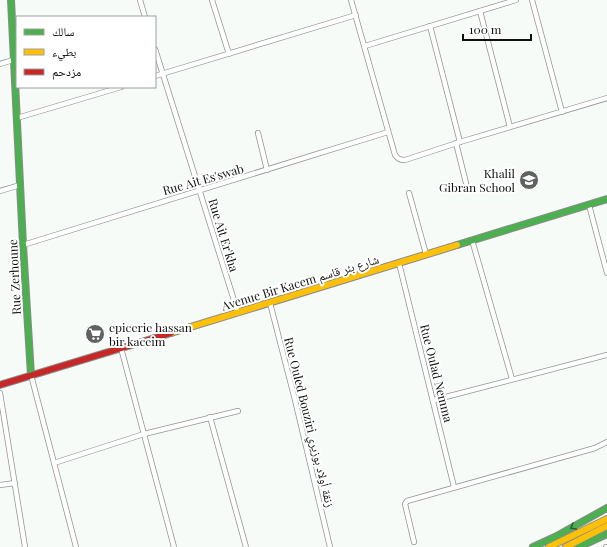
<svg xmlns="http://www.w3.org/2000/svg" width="607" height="547" font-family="'Playfair Display','Noto Naskh Arabic',serif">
<rect width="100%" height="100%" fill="#f6fbf8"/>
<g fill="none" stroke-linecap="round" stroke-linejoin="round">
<defs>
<g id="street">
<path d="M 140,0 L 145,17"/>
<path d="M 212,0 L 229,54"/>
<path d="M 351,0 L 395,155 C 398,159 400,160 405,160 L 460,142 L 607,98"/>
<path d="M 532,0 L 562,112"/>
<path d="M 480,11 L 510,127"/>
<path d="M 430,26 L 460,142"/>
<path d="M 365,46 L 516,0"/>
<path d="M 155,49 L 238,313"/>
<path d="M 0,64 L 13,60"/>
<path d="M 155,76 L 356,15"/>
<path d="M 17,118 L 121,87"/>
<path d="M 258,133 L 267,170"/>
<path d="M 456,143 L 466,183"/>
<path d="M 0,191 L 20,185"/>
<path d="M 409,193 L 426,254"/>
<path d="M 589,205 L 607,273"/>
<path d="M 472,240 L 512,379"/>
<path d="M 23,245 L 388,132"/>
<path d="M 399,263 L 454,487"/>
<path d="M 270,303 L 295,400 L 330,547"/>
<path d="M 121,348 L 174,547"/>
<path d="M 31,375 L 76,547"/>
<path d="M 0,393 L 25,547"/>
<path d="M 434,400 L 607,355"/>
<path d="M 210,417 L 246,547"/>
<path d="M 54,463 L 144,434 L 238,411"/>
<path d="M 0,485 L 15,483"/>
<path d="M 414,542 L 405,504 L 407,501 L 595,448 L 607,442"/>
<path d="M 606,547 L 607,547"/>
</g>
<g id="fast">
<path d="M 11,0 L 23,245 L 31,375"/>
<path d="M 457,245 L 607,199"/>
<path d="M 533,547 L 555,537 L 607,508"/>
<path d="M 579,547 L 607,534"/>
</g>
<g id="slow">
<path d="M 171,333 L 457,245"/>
<path d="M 549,547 L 607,519"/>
<path d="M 566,547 L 607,526"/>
</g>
<path id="jam" d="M 0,385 L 171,333"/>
</defs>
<use href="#street" stroke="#939594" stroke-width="6"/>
<use href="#fast" stroke="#8a8c8b" stroke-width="8"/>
<use href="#slow" stroke="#8a8c8b" stroke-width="8"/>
<use href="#jam" stroke="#8a8c8b" stroke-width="8"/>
<use href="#street" stroke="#fefefe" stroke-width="4.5"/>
<use href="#fast" stroke="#4caf50" stroke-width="6"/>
<use href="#slow" stroke="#ffc107" stroke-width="6"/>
<use href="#jam" stroke="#c62828" stroke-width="6"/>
</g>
<defs><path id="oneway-chevron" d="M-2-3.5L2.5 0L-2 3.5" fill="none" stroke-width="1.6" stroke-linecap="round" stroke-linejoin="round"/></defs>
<use stroke="#2e5f30" href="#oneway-chevron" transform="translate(573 527) rotate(150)"/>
<defs>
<symbol id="school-disc" viewBox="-11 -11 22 22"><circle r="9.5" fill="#606261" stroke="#fff"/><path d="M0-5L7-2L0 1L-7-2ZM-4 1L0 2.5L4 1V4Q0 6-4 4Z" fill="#fff"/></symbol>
<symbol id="supermarket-disc" viewBox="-11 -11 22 22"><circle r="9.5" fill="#606261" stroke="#fff"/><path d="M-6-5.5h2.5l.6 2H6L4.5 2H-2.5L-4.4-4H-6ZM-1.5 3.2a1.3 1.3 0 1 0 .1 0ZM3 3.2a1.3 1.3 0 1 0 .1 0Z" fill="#fff"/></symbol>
</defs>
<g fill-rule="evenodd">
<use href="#school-disc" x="518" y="169" width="22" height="22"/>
<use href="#supermarket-disc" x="84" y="323" width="22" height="22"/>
</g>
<g text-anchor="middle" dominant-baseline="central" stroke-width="4" stroke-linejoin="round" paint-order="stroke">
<g font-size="12" fill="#0f0f0f" stroke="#fff" text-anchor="end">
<text x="515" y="173">Khalil<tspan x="515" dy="14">Gibran School</tspan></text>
<text x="109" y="327" text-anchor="start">epicerie hassan<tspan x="109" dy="14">bir kaceim</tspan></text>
</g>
<g font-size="12" fill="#0f0f0f" stroke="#fff">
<text transform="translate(203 179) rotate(-16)">Rue Ait Es'swab</text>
<text transform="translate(224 235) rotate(73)">Rue Ait Er'kha</text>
<text transform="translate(14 277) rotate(-93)">Rue Zerhoune</text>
<text transform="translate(300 282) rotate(-17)">Avenue Bir Kacem شارع بئر قاسم</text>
<text transform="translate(437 373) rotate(76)">Rue Oulad Nemma</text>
<text transform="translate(310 422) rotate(76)">Rue Ouled Bouziri زنقة أولاد بوزيري</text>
</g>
</g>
<rect x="16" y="16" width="140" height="72" fill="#ffffff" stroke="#9f9f9f"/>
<rect x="24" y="29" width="20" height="6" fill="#4caf50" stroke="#9f9f9f"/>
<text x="52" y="36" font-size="12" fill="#0f0f0f">سالك</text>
<rect x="24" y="49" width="20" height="6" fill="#ffc107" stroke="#9f9f9f"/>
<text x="52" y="56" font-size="12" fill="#0f0f0f">بطيء</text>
<rect x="24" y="69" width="20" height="6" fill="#c62828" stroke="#9f9f9f"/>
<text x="52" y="76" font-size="12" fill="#0f0f0f">مزدحم</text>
<path d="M463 34v6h68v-6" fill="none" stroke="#0f0f0f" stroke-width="2"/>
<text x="469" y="34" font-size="12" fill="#0f0f0f" stroke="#ffffff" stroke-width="3" paint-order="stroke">100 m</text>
</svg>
